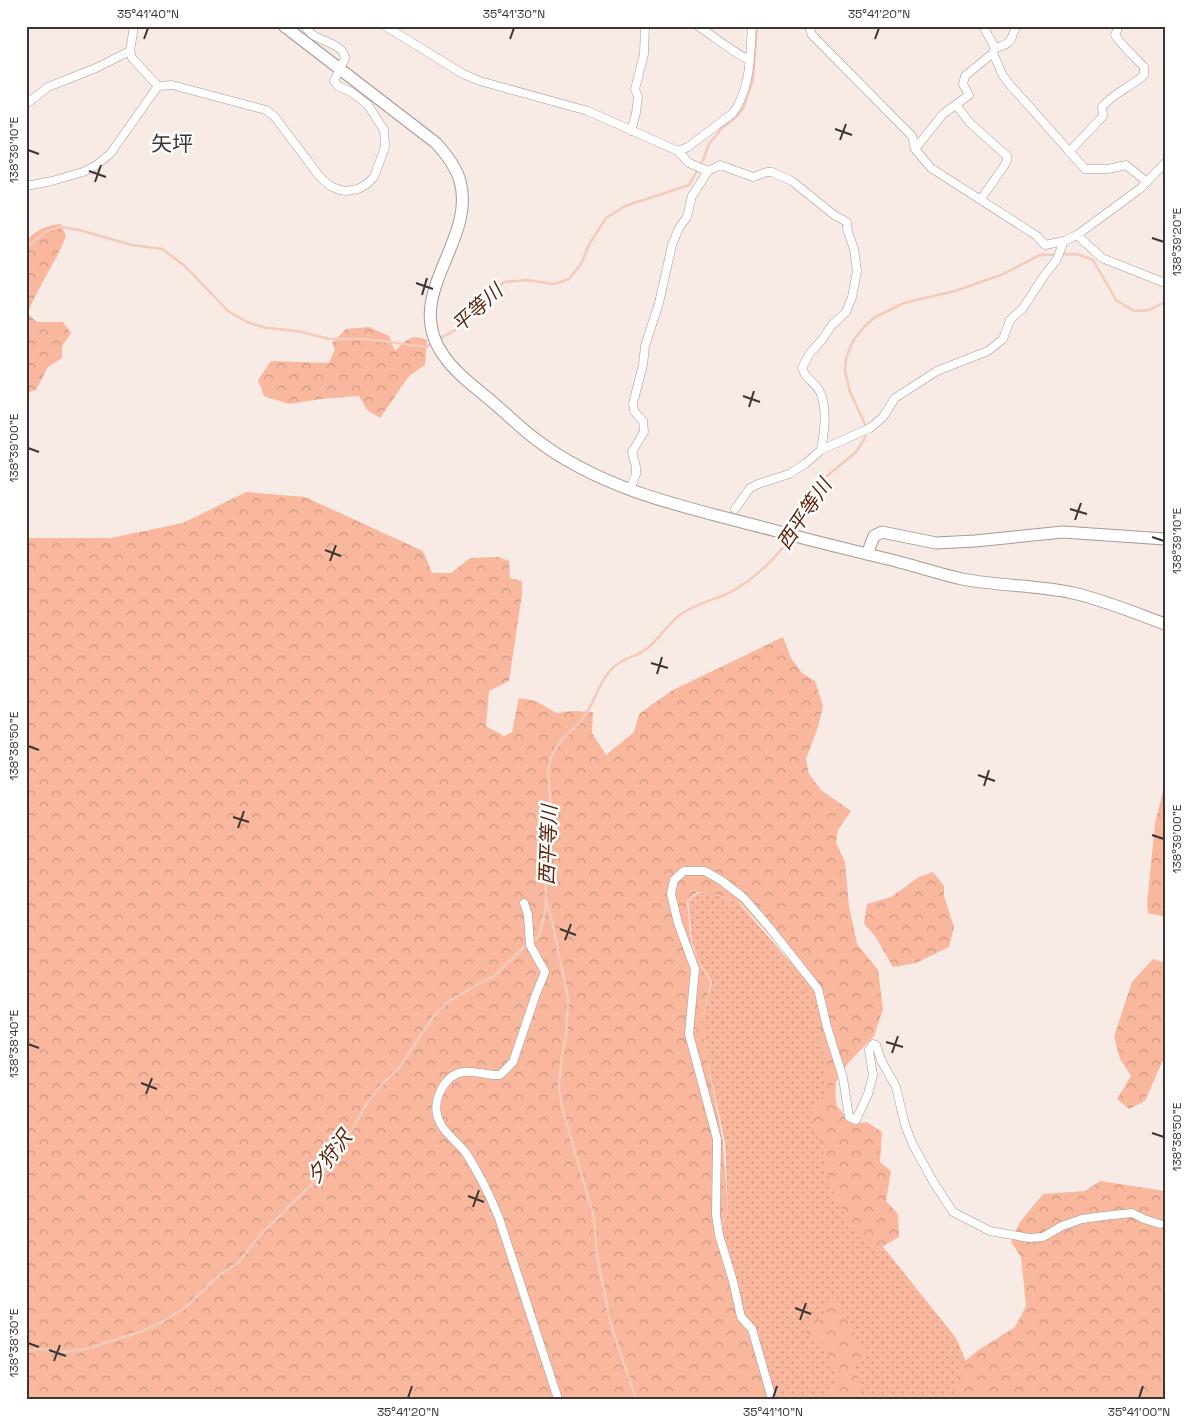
<svg xmlns="http://www.w3.org/2000/svg" width="1191" height="1425" font-family="'Space Grotesk','Noto Sans JP',sans-serif">
<defs>
<pattern id="grass-dots" width="8" height="8" patternUnits="userSpaceOnUse" patternTransform="scale(1.25)"><rect width="8" height="8" fill="#f9b89e"/><path d="M2 2h.1M6 6h.1" fill="none" stroke="#cb9681" stroke-width="1.8" stroke-linecap="round"/></pattern>
<pattern id="forest-crowns" width="20" height="18" patternUnits="userSpaceOnUse" patternTransform="scale(1.25)"><rect width="20" height="18" fill="#f9b89e"/><path d="M2 6a3 3 0 1 1 6 0M12 15a3 3 0 1 1 6 0" fill="none" stroke="#cb9681"/></pattern>
</defs>
<rect width="100%" height="100%" fill="#f8eae5"/>
<path fill="url(#grass-dots)" d="M 709,892 L 739,903 L 816,992 L 836,1066 L 835,1131 L 876,1238 L 956,1338 L 965,1359 L 966,1399 L 777,1399 L 775,1395 L 755,1327 L 744,1316 L 728,1248 L 719,1231 L 728,1213 L 725,1143 L 708,1062 L 702,1021 L 712,982 L 698,960 L 692,942 L 688,901 L 698,893 Z"/>
<g fill="url(#forest-crowns)">
<path d="M 61,224 L 66,236 C 56,263 38,286 28,313 L 36,322 L 63,322 L 71,333 L 62,346 L 62,358 L 48,367 L 36,390 L 26,393 L 26,241 C 36,230 47,225 61,224 Z"/>
<path d="M 369,327 L 389,336 L 395,351 C 407,340 410,333 427,340 L 425,365 L 409,376 L 380,418 L 368,411 L 359,396 L 321,399 L 289,404 L 264,396 L 258,380 L 271,361 L 329,363 L 335,349 L 332,343 L 346,329 Z"/>
<path d="M 246,492 L 305,497 L 423,551 L 432,573 L 451,573 L 470,558 L 498,557 L 509,561 L 510,578 L 522,581 L 522,594 L 509,681 L 489,691 L 486,726 L 504,736 L 512,732 L 519,698 L 536,701 L 556,713 L 572,711 L 593,712 L 592,733 L 606,755 L 634,732 L 639,714 L 671,691 L 783,637 L 791,658 L 802,673 L 815,681 L 823,706 L 818,727 L 806,759 L 809,774 L 821,790 L 851,811 L 838,830 L 836,843 L 845,862 L 849,906 L 857,944 L 878,970 L 883,1009 L 874,1036 L 848,1063 L 833,1087 L 837,1106 L 852,1124 L 867,1122 L 882,1132 L 880,1162 L 891,1171 L 886,1201 L 898,1214 L 899,1237 L 878,1249 L 862,1241 L 847,1218 L 830,1186 L 825,1159 L 811,1115 L 825,1093 L 821,1036 L 811,993 L 778,944 L 740,903 L 709,892 L 697,892 L 687,901 L 691,942 L 698,961 L 711,982 L 702,1021 L 708,1063 L 723,1142 L 728,1212 L 719,1230 L 727,1248 L 743,1316 L 777,1399 L 26,1399 L 26,538 L 110,538 L 183,523 Z"/>
<path d="M 1165,783 L 1165,917 L 1148,913 L 1147,904 L 1155,823 Z"/>
<path d="M 933,872 L 944,886 L 944,896 L 954,927 L 949,947 L 916,963 L 893,967 L 875,936 L 864,924 L 867,904 L 891,897 L 919,877 Z"/>
<path d="M 1153,959 L 1165,963 L 1165,1060 L 1162,1062 L 1145,1101 L 1129,1109 L 1117,1099 L 1131,1076 L 1120,1059 L 1114,1037 L 1132,982 Z"/>
<path d="M 1100,1181 L 1165,1191 L 1165,1399 L 958,1399 L 956,1386 L 958,1367 L 977,1351 L 1015,1327 L 1026,1306 L 1021,1257 L 1011,1242 L 1020,1222 L 1043,1194 L 1085,1191 Z"/>
<path d="M 827,1300 L 837,1302 L 864,1352 L 854,1368 L 863,1389 L 856,1399 L 831,1399 L 829,1386 L 838,1382 L 825,1345 L 805,1335 L 811,1320 L 822,1318 Z"/>
</g>
<g fill="none" stroke-linecap="round" stroke-linejoin="round">
<g stroke="#f2cbbb" stroke-width="2.5">
<path d="M 26,248 L 47,231 L 61,227 L 79,230 L 132,245 L 162,249 L 185,266 L 228,311 L 247,322 L 266,328 L 298,331 L 329,339 L 367,339 L 426,347 L 434,342"/>
<path d="M 439,339 L 462,326 L 478,306 L 504,282 L 526,280 L 554,284 L 569,279 L 581,264 L 590,243 L 606,218 L 625,206 L 689,185 L 703,160 L 709,144 L 722,128 L 734,119 L 743,109 L 753,80 L 757,26"/>
<path d="M 794,532 L 821,481 L 856,452 L 865,438 L 865,424 L 850,392 L 845,371 L 846,358 L 853,341 L 864,327 L 875,317 L 904,303 L 955,291 L 1001,275 L 1040,255 L 1077,254 L 1093,260 L 1116,300 L 1134,311 L 1149,310 L 1165,302"/>
<path d="M 546,900 L 552,921 L 568,998 L 566,1036 L 561,1063 L 559,1088 L 562,1108 L 594,1217 L 597,1256 L 611,1325 L 636,1399"/>
<path d="M 26,1350 L 40,1349 L 63,1352 L 86,1349 L 143,1331 L 164,1321 L 187,1306 L 218,1276 L 238,1263 L 261,1234 L 323,1173 L 348,1137 L 365,1106 L 382,1084 L 399,1068 L 433,1017 L 445,1004 L 476,985 L 494,976 L 526,945 L 539,936 L 545,912 L 546,898 L 545,870 L 553,832 L 548,773 C 552,738 570,738 586,714 C 597,697 601,675 619,663 C 629,656 641,655 649,647 C 659,638 672,620 681,614 C 694,605 712,600 727,594 C 752,581 773,561 790,539"/>
</g>
<defs>
<g id="street">
<path d="M 134,26 L 130,51 L 132,58 L 158,86"/>
<path d="M 385,26 L 463,74 L 480,81 L 588,111 L 678,151 L 689,163 L 708,171"/>
<path d="M 698,26 C 716,38 730,50 749,60"/>
<path d="M 809,26 L 812,35 L 912,136 L 915,149 L 931,168 L 1037,236 L 1045,245 L 1064,241"/>
<path d="M 995,48 C 1014,43 1009,40 1017,26"/>
<path d="M 993,53 L 1003,76 L 1011,86 L 1085,169 L 1108,169 L 1126,165 L 1147,182"/>
<path d="M 26,104 L 48,87 L 96,68 L 130,51"/>
<path d="M 956,105 L 970,123 L 1007,156 L 1007,161 L 1004,166 L 981,199"/>
<path d="M 631,131 L 636,113 L 638,97 L 635,89 L 644,54 L 645,26"/>
<path d="M 915,149 L 943,114 L 969,95 L 963,84 L 965,76 L 993,53 L 995,48 L 983,26"/>
<path d="M 678,151 L 688,147 L 733,113 C 751,88 750,56 752,26"/>
<path d="M 1069,152 L 1103,116 L 1102,107 C 1113,93 1131,87 1144,75 L 1144,67 C 1134,56 1123,47 1115,35 L 1119,26"/>
<path d="M 26,186 L 52,181 L 83,172 L 95,166 L 110,154 L 158,86 L 172,85 L 266,110 L 274,116 L 320,177 L 330,186 L 340,190 L 346,191 L 358,189 L 367,184 L 374,177 L 385,147 L 384,130 L 368,105 L 351,92 L 338,86 L 334,81 L 345,58 C 343,44 323,42 313,35 C 310,33 307,29 305,26"/>
<path d="M 1077,235 L 1102,258 L 1165,283"/>
<path d="M 630,490 L 636,474 L 636,467 L 632,452 L 644,432 L 643,421 L 634,411 L 633,403 L 643,365 L 645,346 L 659,303 L 672,245 L 679,228 L 687,217 L 692,196 L 708,171 L 720,165 L 753,177 L 767,172 L 772,172 L 792,181 L 834,215 L 847,222 L 847,229 L 854,249 L 857,271 L 852,297 L 846,312 L 831,326 L 822,340 L 810,353 L 802,368 C 806,381 816,382 820,392 C 828,409 824,433 821,450"/>
<path d="M 735,509 L 750,488 L 758,484 L 789,474 L 805,464 L 821,450 L 870,428 L 883,417 L 895,398 L 937,371 L 988,351 L 1003,339 L 1010,320 L 1023,308 L 1044,276 L 1057,259 L 1064,241 L 1077,235 L 1141,188 L 1165,163"/>
<path d="M 524,903 L 528,915 L 530,945 L 545,972 L 536,994 L 513,1062 L 500,1075 C 487,1076 474,1070 463,1072 C 444,1075 432,1101 438,1118 C 443,1133 457,1141 466,1153 C 479,1173 490,1196 499,1218 L 558,1399"/>
<path d="M 772,1399 L 752,1329 L 741,1317 L 733,1281 L 719,1235 L 716,1215 L 717,1139 L 689,1034 L 695,969 L 678,923 L 671,894 L 674,880 L 684,871 L 705,871 L 722,881 L 744,898 L 769,927 L 818,989 L 827,1027 L 843,1078 L 849,1117 L 856,1120 L 868,1094 L 873,1075 L 869,1050 L 873,1044 L 876,1045 L 881,1060 L 896,1087 L 905,1125 L 913,1145 L 934,1183 L 953,1212 L 990,1231 L 1029,1238 L 1043,1237 L 1062,1226 L 1082,1219 L 1104,1216 L 1132,1213 L 1144,1219 L 1160,1224"/>
</g>
<g id="secondary">
<path d="M 284,26 L 436,143 C 446,154 456,167 460,181 C 477,242 400,296 444,356 C 457,375 478,389 496,405 C 510,417 523,430 538,441 C 610,495 700,510 784,533 C 824,544 864,553 903,563 C 923,568 942,575 962,579 C 998,586 1036,585 1073,593 C 1104,600 1135,613 1165,624"/>
<path d="M 867,554 L 874,536 L 882,532 L 936,543 L 975,541 L 1063,532 L 1165,539"/>
</g>
</defs>
<use href="#street" stroke="#a69a95" stroke-width="9"/>
<use href="#secondary" stroke="#a69a95" stroke-width="13"/>
<use href="#street" stroke="#fff" stroke-width="8"/>
<use href="#secondary" stroke="#fff" stroke-width="11"/>
</g>
<path fill="none" stroke="#3b3533" stroke-width="2" d="M 144,39 L 148,28M 510,39 L 514,28M 875,39 L 879,28M 835,129 L 852,135M 840,140 L 846,124M 28,150 L 39,154M 89,171 L 106,177M 95,182 L 101,165M 1152,238 L 1164,242M 416,283 L 433,289M 422,295 L 427,278M 743,396 L 760,402M 749,407 L 754,391M 28,448 L 39,452M 1070,509 L 1087,514M 1075,520 L 1081,503M 1152,537 L 1164,541M 325,550 L 341,556M 330,561 L 336,545M 651,663 L 668,668M 657,674 L 662,657M 28,746 L 39,750M 978,775 L 995,781M 984,786 L 989,770M 233,817 L 249,822M 238,828 L 244,811M 1152,835 L 1164,839M 560,929 L 576,935M 565,940 L 571,924M 886,1042 L 903,1047M 28,1044 L 39,1048M 892,1053 L 898,1036M 141,1083 L 157,1089M 146,1094 L 152,1078M 1152,1133 L 1164,1137M 468,1196 L 484,1202M 473,1207 L 479,1190M 795,1308 L 811,1314M 800,1320 L 806,1303M 28,1343 L 39,1347M 49,1350 L 66,1356M 54,1361 L 60,1345M 408,1398 L 412,1386M 773,1398 L 777,1386M 1139,1398 L 1143,1386"/>
<g text-anchor="middle" dominant-baseline="central" stroke-width="5" stroke-linejoin="round" paint-order="stroke">
<g font-size="20" font-style="italic" fill="#5f260b" stroke="#fff">
<text transform="translate(477 308) rotate(-42)">平等川</text>
<text transform="translate(804 514) rotate(-56)">西平等川</text>
<text transform="translate(548 845) rotate(-88)">西平等川</text>
<text transform="translate(329 1157) rotate(-53)">夕狩沢</text>
</g>
<g font-size="21" fill="#3b3533" stroke="#fff">
<text x="172" y="143">矢坪</text>
</g>
</g>
<rect width="1191" height="1425" fill="none" stroke="#ffffff" stroke-width="55"/>
<rect x="28" y="28" width="1136" height="1370" fill="none" stroke="#3b3533" stroke-width="2"/>
<g font-size="12" text-anchor="middle" fill="#3b3533">
<text x="148" y="18">35°41'40"N</text>
<text x="514" y="18">35°41'30"N</text>
<text x="879" y="18">35°41'20"N</text>
<text transform="translate(14 150) rotate(-90)" y="4">138°39'10"E</text>
<text transform="translate(1177 242) rotate(-90)" y="4">138°39'20"E</text>
<text transform="translate(14 448) rotate(-90)" y="4">138°39'00"E</text>
<text transform="translate(1177 541) rotate(-90)" y="4">138°39'10"E</text>
<text transform="translate(14 746) rotate(-90)" y="4">138°38'50"E</text>
<text transform="translate(1177 839) rotate(-90)" y="4">138°39'00"E</text>
<text transform="translate(14 1044) rotate(-90)" y="4">138°38'40"E</text>
<text transform="translate(1177 1137) rotate(-90)" y="4">138°38'50"E</text>
<text transform="translate(14 1343) rotate(-90)" y="4">138°38'30"E</text>
<text x="408" y="1416">35°41'20"N</text>
<text x="773" y="1416">35°41'10"N</text>
<text x="1139" y="1416">35°41'00"N</text>
</g>
</svg>
